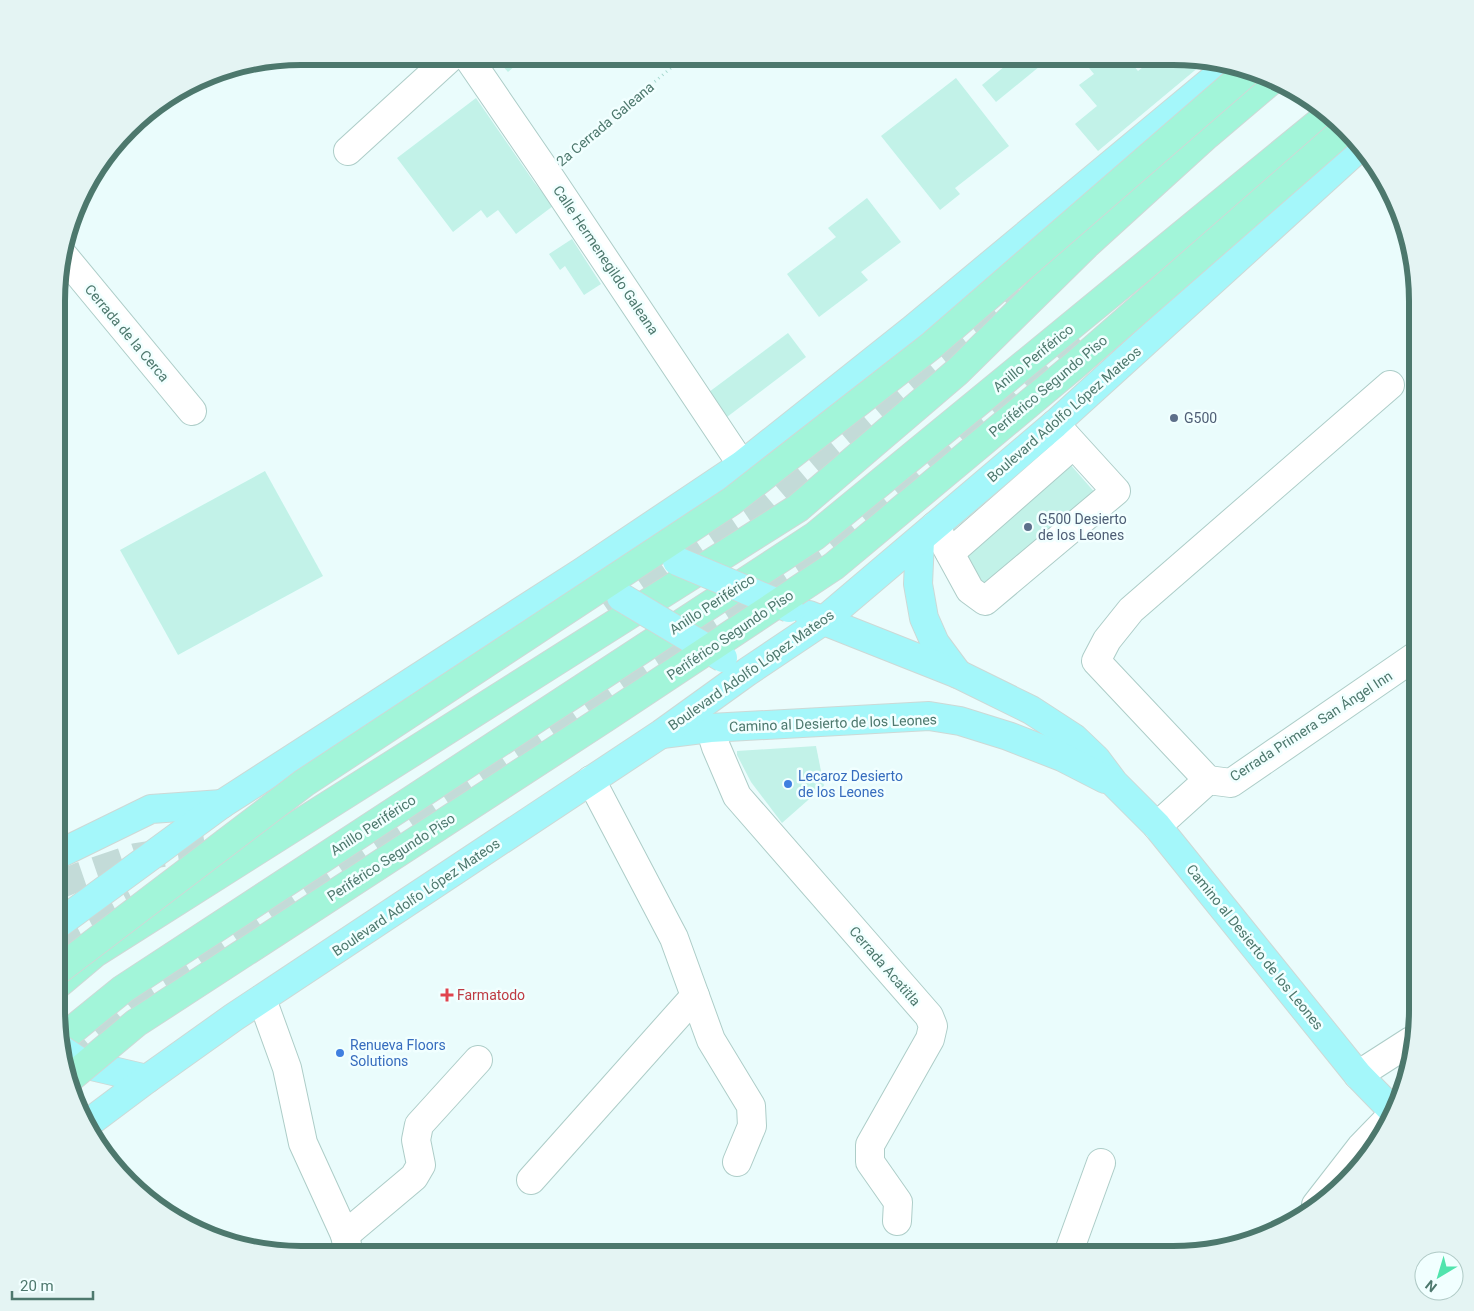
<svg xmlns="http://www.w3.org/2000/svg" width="1474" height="1311" font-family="Roboto,sans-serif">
<rect width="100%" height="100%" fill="#eafcfc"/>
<g fill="#c2f2e8">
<path d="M 494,56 L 526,56 L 508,72 Z"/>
<path d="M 1016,57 L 1051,57 L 996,102 L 982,85 Z"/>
<path d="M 1080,57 L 1126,57 L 1138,71 L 1156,57 L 1189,57 L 1206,61 L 1098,151 L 1075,124 L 1097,106 L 1079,85 L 1094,74 Z"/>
<path d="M 956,78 L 1009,146 L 955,188 L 960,194 L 940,210 L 881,136 Z"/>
<path d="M 476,98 L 534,182 L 553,206 L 516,234 L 498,210 L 487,218 L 481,210 L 453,232 L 397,158 Z"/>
<path d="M 867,198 L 901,242 L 861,272 L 868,280 L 819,317 L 787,274 L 836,237 L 828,228 Z"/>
<path d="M 572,239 L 601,284 L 584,295 L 565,266 L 560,270 L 549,254 Z"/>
<path d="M 788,333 L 806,357 L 727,417 L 709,392 Z"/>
<path d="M 1069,463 L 1097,495 L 987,592 L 958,559 Z"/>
<path d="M 265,471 L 323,576 L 178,655 L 120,550 Z"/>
<path d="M 816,746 L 824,786 L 782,823 L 751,782 L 737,755 L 737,751 Z"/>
</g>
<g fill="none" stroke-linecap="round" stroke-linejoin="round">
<g stroke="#c3dbd8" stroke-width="28" stroke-dasharray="28 14" stroke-linecap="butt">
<path d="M 609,612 L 768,505 L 941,358 L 1022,294"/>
<path d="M 57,886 L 78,877 L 136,857 L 234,842"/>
<path d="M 57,948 L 74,934 L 134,903"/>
<path d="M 65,1060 L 134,1002 L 189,969 L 275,912 L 572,714 L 650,661 L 827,548 L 1013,393 L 1079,336"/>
</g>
<defs>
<g id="minor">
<path d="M 467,56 L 547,173 L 742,465"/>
<path d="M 348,151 L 452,56"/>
<path d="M 63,255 L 192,411"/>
<path d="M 935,526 L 970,590 L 985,601 L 1116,491 L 1055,424"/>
<path d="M 950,553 L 1073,445"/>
<path d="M 710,728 L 716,747 L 737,796 L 929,1016 L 933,1026 L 930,1039 L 870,1145 L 870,1162 L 898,1202 L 897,1221"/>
<path d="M 591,780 L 674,938 L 711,1040 L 751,1106 L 752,1126 L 737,1162"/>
<path d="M 1208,780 L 1096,661 L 1107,640 L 1131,610 L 1390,385"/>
<path d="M 1157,826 L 1208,780 L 1231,783 L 1417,655"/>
<path d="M 262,999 L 287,1068 L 303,1143 L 345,1235 L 349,1255"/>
<path d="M 1358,1075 L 1411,1041"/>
<path d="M 531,1180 L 695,996"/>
<path d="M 1316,1205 L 1361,1147 L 1394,1113"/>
<path d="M 345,1235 L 414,1177 L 421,1165 L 416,1140 L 419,1125 L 478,1060"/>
<path d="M 1068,1254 L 1101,1163"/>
</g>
<g id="major">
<path d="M 920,540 L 918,584 L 924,618 L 935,643 L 958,674"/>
<path d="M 809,615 L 958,674 L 1031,710 L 1074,738 L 1096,759 L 1114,783 L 1157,826 L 1358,1075 L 1394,1112"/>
<path d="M 662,734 L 710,728 L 929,716 L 960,721 L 1008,736 L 1062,757 L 1105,779"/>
<path d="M 57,855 L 151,809 L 222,804"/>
<path d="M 57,925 L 222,804 L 582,572 L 742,465 L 913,329 L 1228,67"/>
<path d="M 83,1064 L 147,1079"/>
<path d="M 87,1124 L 147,1079 L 234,1017 L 661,734 L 747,672 L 823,621 L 1055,424 L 1361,146"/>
</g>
<g id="highway">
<path d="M 57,985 L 95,953 L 798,508 L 957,372 L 1086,245 L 1207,135 L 1273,79"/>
<path d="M 60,1040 L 123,989 L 815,536 L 1327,116"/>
</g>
</defs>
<use href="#minor" stroke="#adcdc8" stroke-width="30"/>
<use href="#major" stroke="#cdd9d6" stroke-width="30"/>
<use href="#highway" stroke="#cdd9d6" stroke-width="30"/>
<path stroke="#a4d7cd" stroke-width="3" stroke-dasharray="1 4" stroke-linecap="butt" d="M 567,156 L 685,56"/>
<use href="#minor" stroke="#fff" stroke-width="28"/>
<use href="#major" stroke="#a4f7fa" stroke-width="28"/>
<use href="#highway" stroke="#a2f5d9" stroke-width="28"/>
<defs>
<g id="major-bridge">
<path d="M 677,561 L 789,608"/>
<path d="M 621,597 L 723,658"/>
<path d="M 62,1050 L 83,1064"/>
</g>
<g id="highway-bridge">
<path d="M 57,971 L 304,783 L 732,501 L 931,346 L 1247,72"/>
<path d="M 69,1079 L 136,1023 L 605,718 L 834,566 L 1075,365 L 1344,130"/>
</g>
</defs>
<use href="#major-bridge" stroke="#cdd9d6" stroke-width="30" stroke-linecap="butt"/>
<use href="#highway-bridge" stroke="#cdd9d6" stroke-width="30" stroke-linecap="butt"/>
<use href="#major-bridge" stroke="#a4f7fa" stroke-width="28"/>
<use href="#highway-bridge" stroke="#a2f5d9" stroke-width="28"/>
</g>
<g fill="#5c6f8a" stroke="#f1ffff" stroke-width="2">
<circle cx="1174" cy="418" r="5"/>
<circle cx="1028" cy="527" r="5"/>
</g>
<g fill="#3f7fe0" stroke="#f1ffff" stroke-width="2">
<circle cx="788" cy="784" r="5"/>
<circle cx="340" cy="1053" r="5"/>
</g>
<path fill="#e0444e" stroke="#f1ffff" stroke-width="2" d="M444.5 987.5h5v5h5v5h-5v5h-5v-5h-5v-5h5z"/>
<g text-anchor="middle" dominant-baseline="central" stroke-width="5" stroke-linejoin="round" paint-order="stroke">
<g font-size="14" fill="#4d786d" stroke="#f1ffff">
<text transform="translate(605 124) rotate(-40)">2a Cerrada Galeana</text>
<text transform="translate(606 260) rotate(56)">Calle Hermenegildo Galeana</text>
<text transform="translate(127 333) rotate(50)">Cerrada de la Cerca</text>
<text transform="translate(1033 358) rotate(-39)">Anillo Periférico</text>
<text transform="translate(1048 386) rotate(-40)">Periférico Segundo Piso</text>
<text transform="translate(1064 414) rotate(-41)">Boulevard Adolfo López Mateos</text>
<text transform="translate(712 604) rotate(-33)">Anillo Periférico</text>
<text transform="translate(730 635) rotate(-34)">Periférico Segundo Piso</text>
<text transform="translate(751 670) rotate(-35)">Boulevard Adolfo López Mateos</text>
<text transform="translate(833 723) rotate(-2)">Camino al Desierto de los Leones</text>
<text transform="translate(1311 726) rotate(-33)">Cerrada Primera San Ángel Inn</text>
<text transform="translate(373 825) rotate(-33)">Anillo Periférico</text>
<text transform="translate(391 857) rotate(-33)">Periférico Segundo Piso</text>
<text transform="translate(416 897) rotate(-34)">Boulevard Adolfo López Mateos</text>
<text transform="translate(1255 947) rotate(51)">Camino al Desierto de los Leones</text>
<text transform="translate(885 966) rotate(49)">Cerrada Acatitla</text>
</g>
<g font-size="14" fill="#4e5e75" stroke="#f1ffff" text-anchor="start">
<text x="1184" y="418">G500</text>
<text x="1038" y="519">G500 Desierto<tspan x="1038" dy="16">de los Leones</tspan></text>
</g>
<g font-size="14" fill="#366cbe" stroke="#f1ffff" text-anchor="start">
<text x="798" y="776">Lecaroz Desierto<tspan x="798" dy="16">de los Leones</tspan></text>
<text x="350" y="1045">Renueva Floors<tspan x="350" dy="16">Solutions</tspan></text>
</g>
<g font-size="14" fill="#be3a42" stroke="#f1ffff" text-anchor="start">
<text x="457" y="995">Farmatodo</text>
</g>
</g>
<path d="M0 0H1474V1311H0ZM301 65H1173A236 236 0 0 1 1409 301V1010A236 236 0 0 1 1173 1246H301A236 236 0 0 1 65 1010V301A236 236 0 0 1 301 65Z" fill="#e4f4f3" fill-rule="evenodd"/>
<path fill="none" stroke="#4d786d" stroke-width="6" d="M301 65H1173A236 236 0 0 1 1409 301V1010A236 236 0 0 1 1173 1246H301A236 236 0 0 1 65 1010V301A236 236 0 0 1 301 65Z"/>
<g transform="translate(1439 1276) rotate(218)"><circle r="24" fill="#f1ffff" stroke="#afc9c5"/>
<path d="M0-4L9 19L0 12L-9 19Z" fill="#51e4ad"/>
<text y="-8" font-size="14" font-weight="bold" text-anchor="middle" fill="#4d786d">N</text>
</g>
<path d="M12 1291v8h81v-8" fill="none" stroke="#4d786d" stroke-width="2.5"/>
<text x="20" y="1291" font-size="15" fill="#4d786d" stroke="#f1ffff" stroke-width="4" paint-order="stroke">20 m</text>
</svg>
